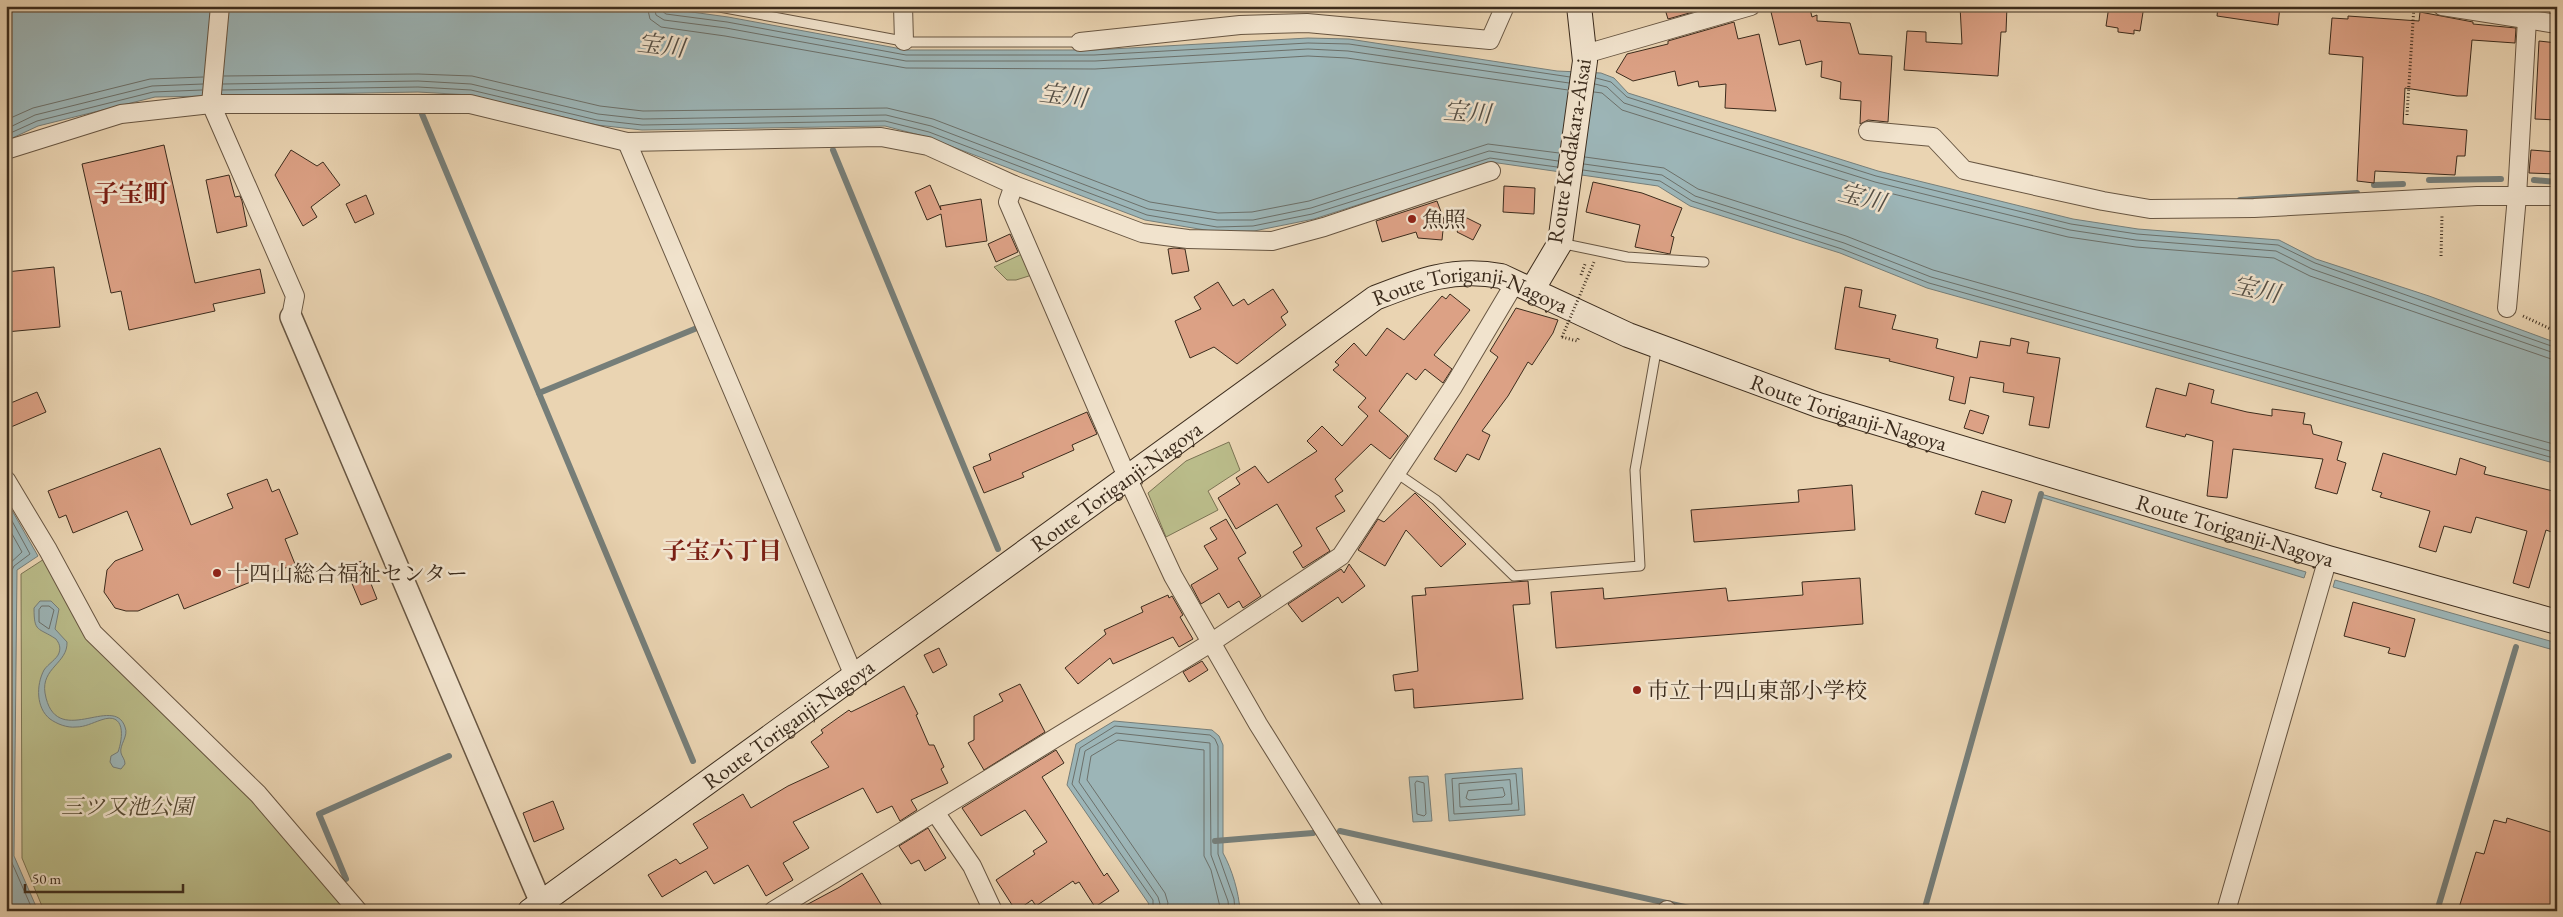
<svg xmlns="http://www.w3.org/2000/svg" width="2563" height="917" font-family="'EB Garamond','Noto Serif JP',serif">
<rect width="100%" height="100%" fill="#ead4b2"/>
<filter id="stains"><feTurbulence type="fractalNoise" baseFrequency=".004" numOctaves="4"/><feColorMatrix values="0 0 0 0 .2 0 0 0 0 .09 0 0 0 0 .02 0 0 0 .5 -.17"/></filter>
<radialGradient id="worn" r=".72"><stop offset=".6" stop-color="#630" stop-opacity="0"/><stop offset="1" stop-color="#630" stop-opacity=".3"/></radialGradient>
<g fill="#babc8a" stroke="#7b7454">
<path d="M 1022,254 L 1032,275 L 1016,280 L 1007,280 L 994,267 Z"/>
<path d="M 1229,442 L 1240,470 L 1208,491 L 1218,510 L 1166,537 L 1148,493 L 1186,461 Z"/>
<path d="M 58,550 L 102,632 L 365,911 L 44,911 L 22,858 L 21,574 Z"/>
</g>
<g fill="#9cb5b7" stroke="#767e79">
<path d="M 6,6 L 648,6 L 728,17 L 907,50 L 1094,50 L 1308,38 L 1349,39 L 1557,71 L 1601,73 L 1614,78 L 1628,93 L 1878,171 L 2073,219 L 2138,229 L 2279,240 L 2316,259 L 2429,296 L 2557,343 L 2557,464 L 1927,288 L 1840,253 L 1690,206 L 1658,186 L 1491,162 L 1314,219 L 1254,231 L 1217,232 L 1145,220 L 927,137 L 885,126 L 642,130 L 597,125 L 470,95 L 418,92 L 155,97 L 38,126 L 6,141 Z"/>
<path d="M 2041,494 L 2306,572 L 2304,578 L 2040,497 Z"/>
<path d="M 6,500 L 38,556 L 17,570 L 14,856 L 38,911 L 6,911 Z"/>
<path d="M 2335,580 L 2557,643 L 2557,651 L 2333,587 Z"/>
<path d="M 40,601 L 51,601 L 59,609 L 55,629 L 67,642 C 68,663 41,668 45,693 C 55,751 114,693 125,727 C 129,736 119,745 121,753 C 122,757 125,759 125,764 L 121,769 L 113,767 L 110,762 L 111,756 L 118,752 C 123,738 126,711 101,720 C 92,723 85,727 76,727 C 67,728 57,724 50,719 C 36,708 36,685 44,670 C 48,664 57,659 59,653 C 61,647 59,643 56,639 C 38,627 34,633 34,608 Z"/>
<path d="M 1114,721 L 1212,730 L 1219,736 L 1223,745 L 1223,853 C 1232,869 1239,893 1240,911 L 1142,911 L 1149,904 L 1067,785 L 1076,744 Z"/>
<path d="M 1522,768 L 1525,815 L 1449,821 L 1445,774 Z"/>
<path d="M 1428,776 L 1432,821 L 1413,822 L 1409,777 Z"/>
</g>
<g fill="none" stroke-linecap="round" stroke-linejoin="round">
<g stroke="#6c706a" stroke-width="1">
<path d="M 647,6 L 650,19 L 661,27 L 725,36 L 906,68 L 1095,69 L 1308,56 L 1347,58 L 1568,90"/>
<path d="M 654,6 L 656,15 L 664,20 L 726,28 L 906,61 L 1095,61 L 1308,49 L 1348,51 L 1569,83"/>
<path d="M 661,6 L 662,11 L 666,14 L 727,22 L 906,55 L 1094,55 L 1308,43 L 1349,44 L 1570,77"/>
<path d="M 224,76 L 418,74 L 472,76 L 600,106 L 643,111 L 887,108 L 933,119 L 1150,202 L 1218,213 L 1252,212 L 1309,201 L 1488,144 L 1559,153"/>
<path d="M 1596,78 L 1611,82 L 1627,97 L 1876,176 L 2071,224 L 2137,234 L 2278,245 L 2315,263 L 2557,348"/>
<path d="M 223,84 L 418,81 L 471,84 L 598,114 L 643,119 L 886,115 L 931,126 L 1148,209 L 1217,220 L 1253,220 L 1311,208 L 1489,151 L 1558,161"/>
<path d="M 1595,84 L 1607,87 L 1624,103 L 1875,182 L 2070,230 L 2136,240 L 2276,251 L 2312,269 L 2557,354"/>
<path d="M 222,90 L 418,87 L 471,90 L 597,120 L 642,125 L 885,121 L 929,132 L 1147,215 L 1217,227 L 1253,226 L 1312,214 L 1490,158 L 1557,167"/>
<path d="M 1594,92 L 1602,93 L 1622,110 L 1873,189 L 2068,237 L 2136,247 L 2274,258 L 2310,276 L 2557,361"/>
<path d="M 6,120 L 33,108 L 150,79 L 203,77"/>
<path d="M 6,129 L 35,115 L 152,86 L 203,84"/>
<path d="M 6,135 L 37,121 L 153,92 L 202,90"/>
<path d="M 1585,157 L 1664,168 L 1698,189 L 1846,236 L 1933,270 L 2557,445"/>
<path d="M 1584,164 L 1662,175 L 1695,196 L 1844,243 L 1931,277 L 2557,453"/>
<path d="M 1583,170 L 1660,181 L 1692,201 L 1842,249 L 1929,283 L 2557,459"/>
<path d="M 6,510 L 30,554 L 14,566 L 12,570 L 9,856 L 33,911"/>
<path d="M 6,523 L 22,552 L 6,567"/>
<path d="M 42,606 L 49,606 L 54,610 L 49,629 L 39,622 L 39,610 Z"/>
<path d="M 1516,774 L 1519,810 L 1454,814 L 1452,779 Z"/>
<path d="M 1510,780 L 1512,804 L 1460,807 L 1459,784 Z"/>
<path d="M 1417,781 L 1424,783 L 1426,814 L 1424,816 L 1417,814 L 1415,784 Z"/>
<path d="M 1503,788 L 1505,795 L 1503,797 L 1469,800 L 1466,798 L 1468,791 Z"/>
<path d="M 1149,911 L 1153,906 L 1153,900 L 1072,784 L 1080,748 L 1115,726 L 1210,735 L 1215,739 L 1218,746 L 1218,854 L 1234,899 L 1235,911"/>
<path d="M 1158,911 L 1160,904 L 1158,897 L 1079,782 L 1085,751 L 1116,733 L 1210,743 L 1211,855 L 1228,901 L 1229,911"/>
<path d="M 1166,911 L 1168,903 L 1165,893 L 1087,780 L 1091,756 L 1118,740 L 1204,750 L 1204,856 L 1211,870 L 1221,911"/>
</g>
<g stroke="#767e79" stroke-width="6">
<path d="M 422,114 L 693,761"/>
<path d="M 833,150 L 998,549"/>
<path d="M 2429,180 L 2501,179"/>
<path d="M 2534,180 L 2557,182"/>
<path d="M 2374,185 L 2403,184"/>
<path d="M 2240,200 L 2357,193"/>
<path d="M 539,393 L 697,328"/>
<path d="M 1340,831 L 1703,911"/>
<path d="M 1215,841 L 1313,833"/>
<path d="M 346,879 L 319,814 L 449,756"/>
<path d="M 1924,911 L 2041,494"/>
<path d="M 2437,911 L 2516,647"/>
</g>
</g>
<g fill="#dca185" stroke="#3c2c1d">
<path d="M 1664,6 L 1691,6 L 1693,12 L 1668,19 Z"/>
<path d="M 1794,6 L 1801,6 L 1802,11 L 1810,9 L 1812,17 L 1817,15 L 1817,21 L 1850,23 L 1859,54 L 1892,56 L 1888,122 L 1868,120 L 1860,124 L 1861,101 L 1840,99 L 1841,82 L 1821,77 L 1822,61 L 1806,65 L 1800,40 L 1779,45 L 1771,12 Z"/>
<path d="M 1960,6 L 2007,6 L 2006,32 L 2001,32 L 1998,76 L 1904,70 L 1907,31 L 1926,32 L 1926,42 L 1962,44 Z"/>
<path d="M 2109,6 L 2144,6 L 2140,31 L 2134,30 L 2134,34 L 2118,32 L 2118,28 L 2106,26 Z"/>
<path d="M 2218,6 L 2280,6 L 2278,25 L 2217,16 Z"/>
<path d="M 2420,12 L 2473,22 L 2473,24 L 2516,28 L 2515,43 L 2472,40 L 2467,96 L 2457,96 L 2405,88 L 2403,124 L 2467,130 L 2465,156 L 2457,156 L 2455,175 L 2375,171 L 2374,183 L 2357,181 L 2363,57 L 2329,54 L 2332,18 L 2348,19 L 2348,16 L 2419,21 Z"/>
<path d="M 1734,22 L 1738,39 L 1759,34 L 1776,111 L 1725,108 L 1726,84 L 1699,87 L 1698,81 L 1678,86 L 1675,71 L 1633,81 L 1616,72 L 1627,54 L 1668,44 L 1668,41 Z"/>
<path d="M 2539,41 L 2557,43 L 2557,120 L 2535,119 Z"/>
<path d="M 164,145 L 195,283 L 260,269 L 265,293 L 213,304 L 215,311 L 129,330 L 121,291 L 111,293 L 82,164 Z"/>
<path d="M 291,150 L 317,166 L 323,162 L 340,185 L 311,207 L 317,217 L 303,226 L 275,175 Z"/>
<path d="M 2531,150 L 2557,152 L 2557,174 L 2529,173 Z"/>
<path d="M 229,175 L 235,197 L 240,196 L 242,201 L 247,226 L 217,233 L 206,180 Z"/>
<path d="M 1593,182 L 1642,193 L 1682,208 L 1671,236 L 1674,237 L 1670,254 L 1635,247 L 1640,225 L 1586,212 Z"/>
<path d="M 930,185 L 941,210 L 940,206 L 981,199 L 987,241 L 946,247 L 941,214 L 927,220 L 915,192 Z"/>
<path d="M 1504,186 L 1535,188 L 1534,214 L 1503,212 Z"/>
<path d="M 366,195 L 374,214 L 355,223 L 346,204 Z"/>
<path d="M 1437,201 L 1444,220 L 1442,240 L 1418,238 L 1416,232 L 1382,242 L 1376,221 Z"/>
<path d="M 1465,217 L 1481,225 L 1473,240 L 1457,232 Z"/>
<path d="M 1010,234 L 1018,252 L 996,262 L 988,244 Z"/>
<path d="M 1174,248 L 1185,249 L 1189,271 L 1172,274 L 1168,249 Z"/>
<path d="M 54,267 L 60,327 L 6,332 L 6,272 Z"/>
<path d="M 1218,282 L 1233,306 L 1244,299 L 1248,305 L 1273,289 L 1288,312 L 1281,317 L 1286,325 L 1237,364 L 1214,347 L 1190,358 L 1175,321 L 1201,309 L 1194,297 Z"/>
<path d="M 1845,287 L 1862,290 L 1859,307 L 1896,315 L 1892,329 L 1938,339 L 1936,348 L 1977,358 L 1980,341 L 2010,346 L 2011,338 L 2029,342 L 2027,353 L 2060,358 L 2049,428 L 2029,425 L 2034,397 L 2003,392 L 2004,383 L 1970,377 L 1965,404 L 1949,400 L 1954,377 L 1889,361 L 1890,359 L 1835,349 Z"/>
<path d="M 1450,294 L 1470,310 L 1434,355 L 1452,369 L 1443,383 L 1425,369 L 1416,380 L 1407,373 L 1379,411 L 1408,436 L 1390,459 L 1371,444 L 1335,479 L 1343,491 L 1335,496 L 1345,511 L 1316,528 L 1330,551 L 1303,568 L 1293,552 L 1302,546 L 1277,504 L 1236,529 L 1218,498 L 1240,484 L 1236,478 L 1255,466 L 1268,483 L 1317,451 L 1307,441 L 1322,426 L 1342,446 L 1368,416 L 1358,407 L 1366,398 L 1333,370 L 1339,365 L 1335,362 L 1354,343 L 1366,356 L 1387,328 L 1404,340 L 1442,296 L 1446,299 Z"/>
<path d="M 1516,308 L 1558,320 L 1553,333 L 1532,365 L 1528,362 L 1508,396 L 1482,431 L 1490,435 L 1479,460 L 1467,454 L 1456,472 L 1434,459 L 1498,357 L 1490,351 Z"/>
<path d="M 2189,383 L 2214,390 L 2211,403 L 2247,412 L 2272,416 L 2272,409 L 2305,413 L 2303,424 L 2311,425 L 2313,434 L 2342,442 L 2337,460 L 2346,463 L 2337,494 L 2315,488 L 2323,459 L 2233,449 L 2227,498 L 2207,496 L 2213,441 L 2186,434 L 2185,437 L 2146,427 L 2156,388 L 2186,396 Z"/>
<path d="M 37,392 L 46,412 L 11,427 L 6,416 L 6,405 Z"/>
<path d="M 1970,410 L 1989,416 L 1983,434 L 1964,428 Z"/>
<path d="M 1087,412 L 1097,434 L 1072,445 L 1074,450 L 1022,473 L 1024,477 L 984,493 L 973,467 L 991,460 L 989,454 Z"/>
<path d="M 160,448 L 191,525 L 233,508 L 227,494 L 267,479 L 272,492 L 279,489 L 298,534 L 285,539 L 295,564 L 184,609 L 178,594 L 138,611 L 126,611 L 115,608 L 104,592 L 107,570 L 115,561 L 143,550 L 127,511 L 73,533 L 66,515 L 59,518 L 48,491 Z"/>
<path d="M 2383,453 L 2456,475 L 2460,458 L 2486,467 L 2484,474 L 2557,492 L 2557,534 L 2546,530 L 2529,588 L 2513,583 L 2527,531 L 2476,517 L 2471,533 L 2444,526 L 2436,552 L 2419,547 L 2430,511 L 2380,497 L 2382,493 L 2372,490 Z"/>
<path d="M 1852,485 L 1855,530 L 1694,542 L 1691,510 L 1799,502 L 1798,490 Z"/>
<path d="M 1982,491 L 2012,500 L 2005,523 L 1975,514 Z"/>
<path d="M 1415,493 L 1466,544 L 1441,567 L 1406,530 L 1385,566 L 1358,550 L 1378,519 L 1384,522 Z"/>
<path d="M 1226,519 L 1246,553 L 1238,558 L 1261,596 L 1243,608 L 1239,601 L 1228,608 L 1219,593 L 1201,604 L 1191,585 L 1218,569 L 1204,546 L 1217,539 L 1210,528 Z"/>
<path d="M 362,561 L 377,599 L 361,605 L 345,567 Z"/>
<path d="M 1349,564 L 1365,586 L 1342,603 L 1338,597 L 1302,622 L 1288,604 L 1341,569 L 1344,573 Z"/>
<path d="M 1860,578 L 1863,624 L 1556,648 L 1551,592 L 1603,588 L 1604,599 L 1726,588 L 1728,601 L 1803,595 L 1802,582 Z"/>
<path d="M 1528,581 L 1530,604 L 1513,605 L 1523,699 L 1414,708 L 1413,689 L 1395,691 L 1393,675 L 1418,671 L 1412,596 L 1426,595 L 1425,588 Z"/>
<path d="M 1168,595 L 1169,598 L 1172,596 L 1183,615 L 1180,617 L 1193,639 L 1179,647 L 1173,637 L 1113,664 L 1110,658 L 1078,684 L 1065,668 L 1106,634 L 1104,630 L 1143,612 L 1141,607 Z"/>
<path d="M 2353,602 L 2415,619 L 2405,657 L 2388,653 L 2390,648 L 2344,636 Z"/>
<path d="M 939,648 L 947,665 L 933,673 L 924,655 Z"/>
<path d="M 1202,661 L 1208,670 L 1189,682 L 1183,672 Z"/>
<path d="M 1020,684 L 1045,732 L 984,770 L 968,743 L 974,740 L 974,716 L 1003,701 L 999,694 Z"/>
<path d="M 904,686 L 918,714 L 916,715 L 929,745 L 934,745 L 944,767 L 941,769 L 948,783 L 911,800 L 917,810 L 900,821 L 892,806 L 877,813 L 863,788 L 793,822 L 809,848 L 783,863 L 793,880 L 766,896 L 748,865 L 714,884 L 706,871 L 662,897 L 648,875 L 676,859 L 680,864 L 708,848 L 693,824 L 743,794 L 751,808 L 788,786 L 829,767 L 811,742 L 823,733 L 821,730 L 849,710 L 851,712 Z"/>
<path d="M 1056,750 L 1064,763 L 1042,777 L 1104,876 L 1107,873 L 1119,891 L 1095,907 L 1079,882 L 1075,884 L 1073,881 L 1036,906 L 1032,900 L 1016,911 L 996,880 L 1035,854 L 1033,851 L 1047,842 L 1025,810 L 981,836 L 962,808 Z"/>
<path d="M 553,801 L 564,829 L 534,842 L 523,813 Z"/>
<path d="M 2507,818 L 2557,834 L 2557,911 L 2458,911 L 2476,852 L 2484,854 L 2494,820 L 2506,823 Z"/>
<path d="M 928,828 L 946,858 L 925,871 L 919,860 L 911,864 L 899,846 Z"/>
<path d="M 862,873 L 885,911 L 795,911 L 838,888 Z"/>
</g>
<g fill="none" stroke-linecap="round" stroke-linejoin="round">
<defs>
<g id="service">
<path d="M 714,6 L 908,42 L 1080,42"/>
<path d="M 1560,243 L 1627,257 L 1704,262"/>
<path d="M 1395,472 L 1436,500 L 1514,576 L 1640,566 L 1635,470 L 1657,346"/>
</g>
<g id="minor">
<path d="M 220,6 L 211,104 L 295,296 L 291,317"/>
<path d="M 903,6 L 904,41"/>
<path d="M 2442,6 L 2557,24"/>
<path d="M 1080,42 L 1240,25 L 1307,23 L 1490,40 L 1505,6"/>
<path d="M 1585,54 L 1751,6"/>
<path d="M 1868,131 L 1933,137 L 1964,170 L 2103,201 L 2150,209 L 2254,208 L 2477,196 L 2557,196"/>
<path d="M 627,142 L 854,676"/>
<path d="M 6,150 L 121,114 L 211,104 L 470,104 L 627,142 L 881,137 L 928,146 L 1014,185 L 1142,233 L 1188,239 L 1272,241 L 1324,227 L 1491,171"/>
<path d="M 1014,185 L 1008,202 L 1127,477 L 1173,576 L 1258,724 L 1375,911"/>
<path d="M 2507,308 L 2517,196 L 2527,19"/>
<path d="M 6,480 L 48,550 L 93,633 L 258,794 L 358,911"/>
<path d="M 935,812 L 972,866 L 993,911"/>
<path d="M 773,911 L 1212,642 L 1341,556 L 1453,387 L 1516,281"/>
<path d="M 1667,911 L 1667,910"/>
<path d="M 2226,911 L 2328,558"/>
</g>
<path id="tertiary" d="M 291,317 L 541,903"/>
<g id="secondary">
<path d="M 1532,290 L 1560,243 L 1585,61 L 1579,6"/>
<path id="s1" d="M 530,911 L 1375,298 C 1418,281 1453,267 1501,276 L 1628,335 L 1818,405 L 2328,558 L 2557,622"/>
</g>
</defs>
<use href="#service" stroke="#685642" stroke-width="11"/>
<use href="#minor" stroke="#685642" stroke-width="20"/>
<use href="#tertiary" stroke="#685642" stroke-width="24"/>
<use href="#secondary" stroke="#3c2c1d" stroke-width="26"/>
<g stroke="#3c2c1d" stroke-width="3" stroke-dasharray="1 2.5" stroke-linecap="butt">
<path d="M 2407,115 L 2414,6"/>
<path d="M 2441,256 L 2442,216"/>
<path d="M 1581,275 L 1585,264"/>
<path d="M 2523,316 L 2557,332"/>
<path d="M 1562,337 L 1577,341 L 1579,337"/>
</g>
<use href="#service" stroke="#f1e3cd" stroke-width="9"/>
<use href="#minor" stroke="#f1e3cd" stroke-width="18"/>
<use href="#tertiary" stroke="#f1e3cd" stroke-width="21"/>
<use href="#secondary" stroke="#f1e3cd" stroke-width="24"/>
<path stroke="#3c2c1d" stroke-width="3" stroke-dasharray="1 2.5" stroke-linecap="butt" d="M 1562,337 L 1594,262"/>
</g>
<g fill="#8f2418" stroke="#f1e3cd" stroke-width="2">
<circle cx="1412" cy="219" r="5"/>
<circle cx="217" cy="573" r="5"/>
<circle cx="1637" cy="690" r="5"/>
</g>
<g text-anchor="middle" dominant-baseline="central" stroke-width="5" stroke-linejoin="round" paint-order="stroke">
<g font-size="22" fill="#3c2c1d" stroke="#f1e3cd">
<text transform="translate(1569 151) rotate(-81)">Route Kodakara-Aisai</text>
<text stroke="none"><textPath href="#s1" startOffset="1144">Route Toriganji-Nagoya</textPath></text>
<text stroke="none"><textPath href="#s1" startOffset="1548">Route Toriganji-Nagoya</textPath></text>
<text stroke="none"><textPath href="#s1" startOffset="724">Route Toriganji-Nagoya</textPath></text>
<text stroke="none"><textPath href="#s1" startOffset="1952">Route Toriganji-Nagoya</textPath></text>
<text stroke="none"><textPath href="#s1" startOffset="319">Route Toriganji-Nagoya</textPath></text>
</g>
<g font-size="22" fill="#3c2c1d" stroke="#f1e3cd" text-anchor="start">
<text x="1422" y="219">魚照</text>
<text x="227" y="573">十四山総合福祉センター</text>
<text x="1647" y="690">市立十四山東部小学校</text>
</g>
<g font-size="22" font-style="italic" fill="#554933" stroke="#f1e3cd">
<text x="127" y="806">三ツ又池公園</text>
</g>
<g font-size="24" font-style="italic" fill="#544e44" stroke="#f1e3cd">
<text transform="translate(661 45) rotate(7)">宝川</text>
<text transform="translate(1063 95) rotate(7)">宝川</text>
<text transform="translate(1467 112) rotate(4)">宝川</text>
<text transform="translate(1862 197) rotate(14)">宝川</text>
<text transform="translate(2256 289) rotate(12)">宝川</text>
</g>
<g font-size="24" font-weight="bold" fill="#7a1f14" stroke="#f1e3cd">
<text x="722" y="550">子宝六丁目</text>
</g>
<g font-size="25" font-weight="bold" fill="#7a1f14" stroke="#f1e3cd">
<text x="131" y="193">子宝町</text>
</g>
</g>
<rect width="2563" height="917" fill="none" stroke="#ead4b2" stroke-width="25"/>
<rect x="8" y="8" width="2548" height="902" fill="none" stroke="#3c2c1d" stroke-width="2.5"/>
<rect x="12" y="12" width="2538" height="892" fill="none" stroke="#3c2c1d"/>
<path d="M25 884v8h158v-8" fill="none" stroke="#3c2c1d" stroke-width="2.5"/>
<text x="32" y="884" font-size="15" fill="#3c2c1d" stroke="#f1e3cd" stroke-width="4" paint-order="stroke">50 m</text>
<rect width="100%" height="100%" filter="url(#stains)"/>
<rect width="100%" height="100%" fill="url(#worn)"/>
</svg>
